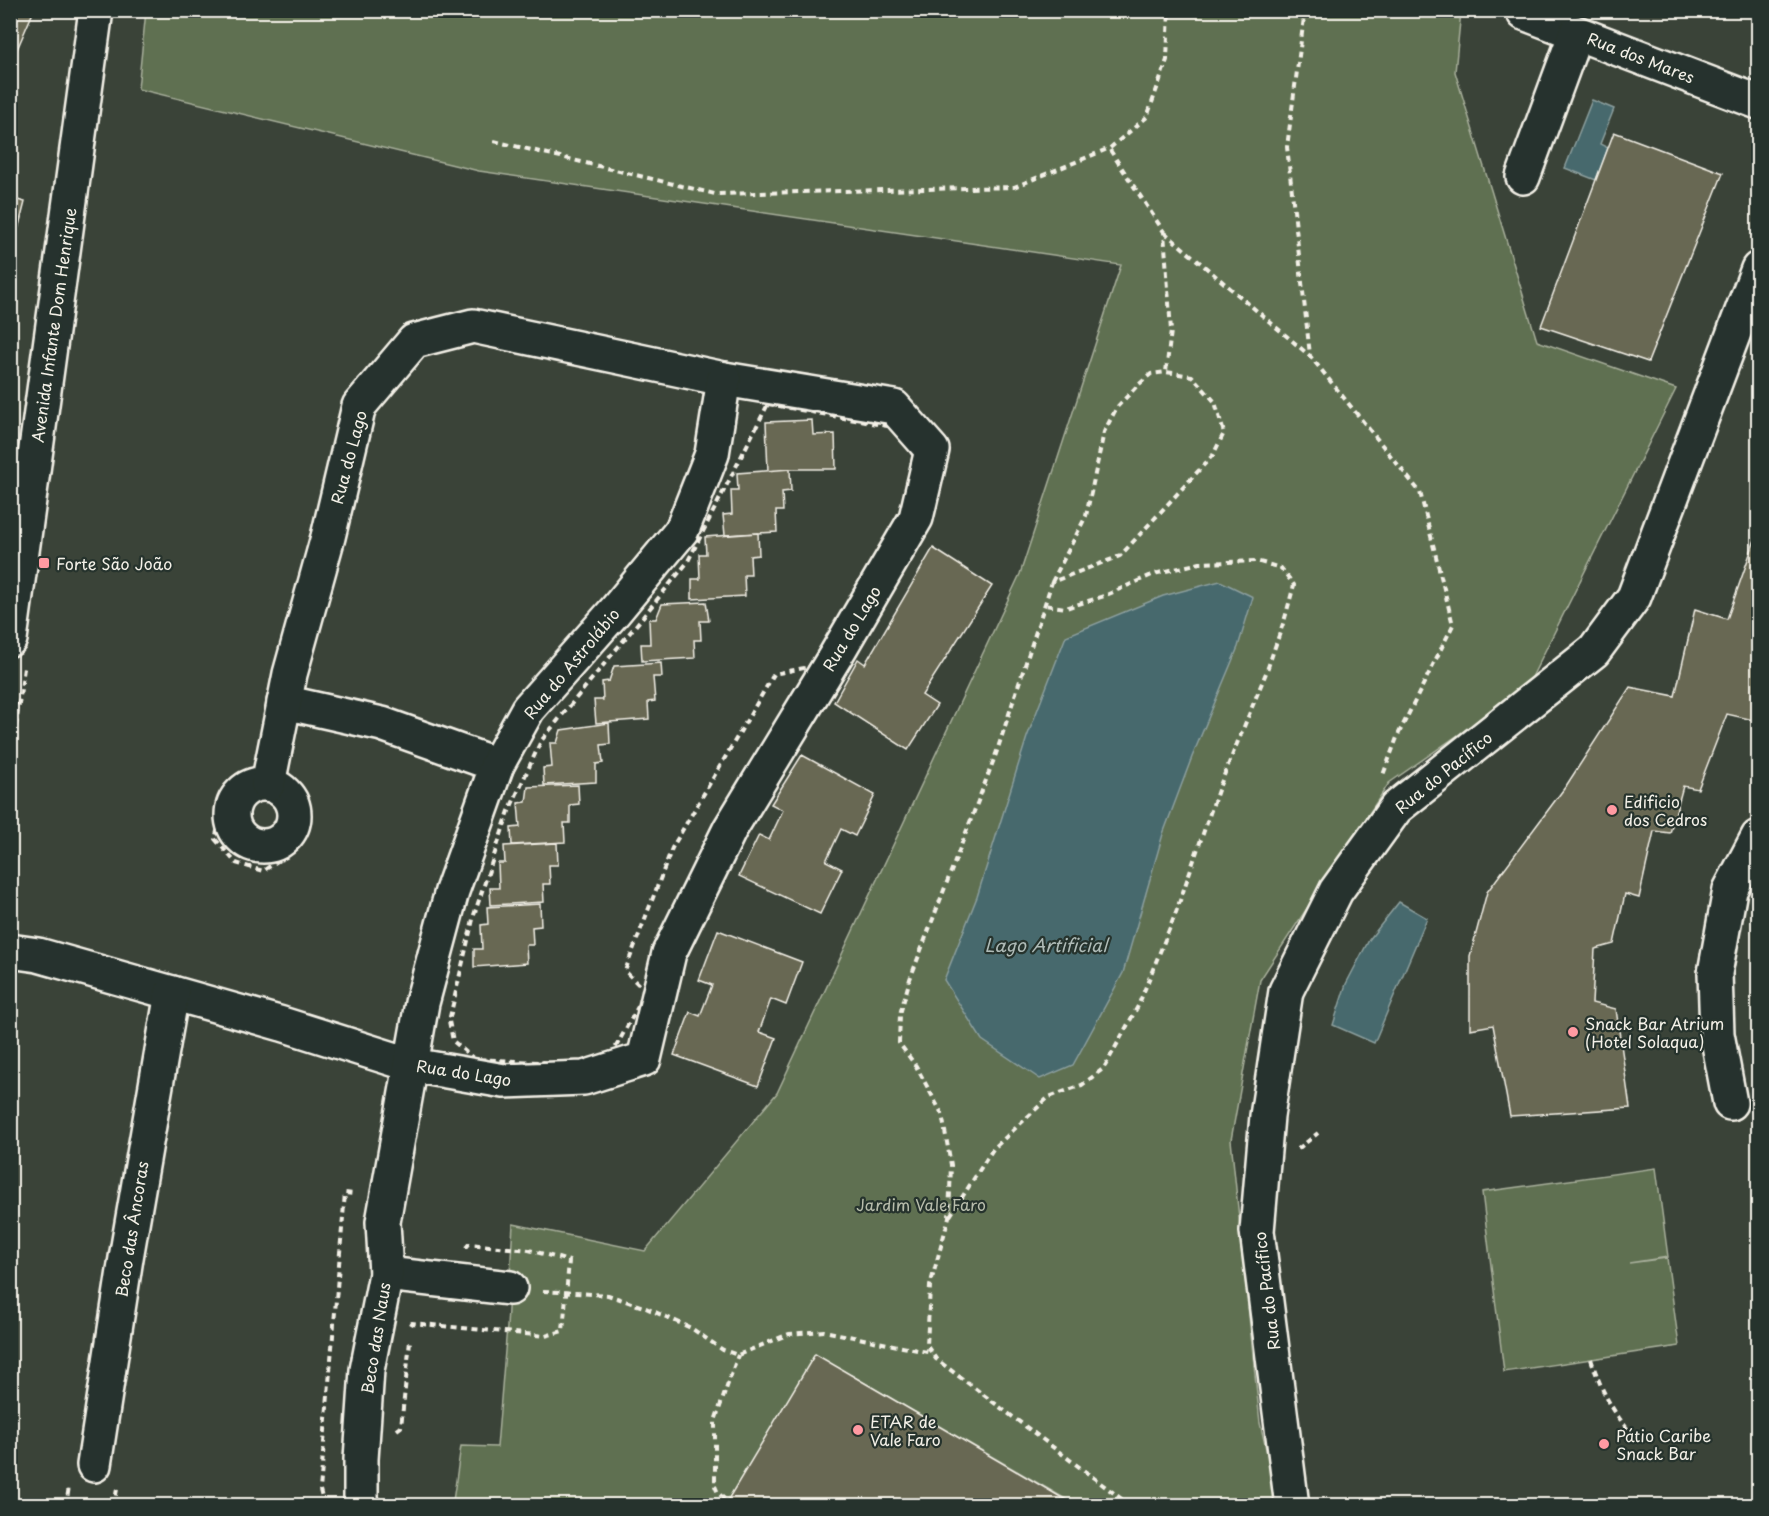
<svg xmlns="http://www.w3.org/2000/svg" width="1769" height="1516" font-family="'Playpen Sans',sans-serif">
<rect width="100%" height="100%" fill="#3a4338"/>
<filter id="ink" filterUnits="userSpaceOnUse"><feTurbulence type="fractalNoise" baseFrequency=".0167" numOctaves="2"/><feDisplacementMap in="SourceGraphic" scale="12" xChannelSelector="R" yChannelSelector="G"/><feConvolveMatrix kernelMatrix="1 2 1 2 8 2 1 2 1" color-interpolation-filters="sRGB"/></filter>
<g filter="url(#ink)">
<g fill="#5e6f51" stroke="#a9b09c" stroke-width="1.5">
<path d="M 146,11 L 1461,11 L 1455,72 L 1537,341 L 1676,389 L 1527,687 L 1389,783 L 1260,980 L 1231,1140 L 1260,1423 L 1279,1505 L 1076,1505 L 851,1375 L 724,1505 L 457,1506 L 453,1501 L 461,1446 L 497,1447 L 507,1327 L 513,1224 L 645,1251 L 777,1093 L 1020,574 L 1121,265 L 479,171 L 138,89 Z"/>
<path d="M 1656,1168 L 1668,1257 L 1629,1263 L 1667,1258 L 1679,1346 L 1504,1372 L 1482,1192 Z"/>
</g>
<g fill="#47696d" stroke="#8c9f9e" stroke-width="1.5">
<path d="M 1592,100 L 1614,109 L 1600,144 L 1608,148 L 1596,180 L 1565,168 Z"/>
<path d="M 1220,581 L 1253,597 L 1238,647 L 1192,757 L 1163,834 L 1123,973 L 1073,1065 L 1040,1079 L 982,1040 L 944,980 L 977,897 L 1027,737 L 1066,636 L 1163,596 Z"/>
<path d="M 1399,902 L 1427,918 L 1374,1043 L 1333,1025 L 1346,984 L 1369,940 Z"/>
</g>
<g fill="#686752" stroke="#f4f1e8" stroke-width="1.5">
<path d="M 10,10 L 34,10 L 15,54 L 10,53 Z"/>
<path d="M 1614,132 L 1723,173 L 1648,362 L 1541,326 Z"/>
<path d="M 10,198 L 25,202 L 10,261 Z"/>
<path d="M 812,420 L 813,435 L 835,434 L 836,469 L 790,469 L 768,472 L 766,422 Z"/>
<path d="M 790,469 L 791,491 L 782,492 L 783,511 L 776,511 L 777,532 L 725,535 L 723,515 L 732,514 L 731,490 L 738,490 L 737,473 Z"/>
<path d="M 1758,531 L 1758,721 L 1727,714 L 1698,789 L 1683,786 L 1670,833 L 1654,831 L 1639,898 L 1625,894 L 1614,944 L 1595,949 L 1592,1003 L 1616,1009 L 1630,1108 L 1510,1116 L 1493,1025 L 1470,1029 L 1470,956 L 1487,892 L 1566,786 L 1630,687 L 1675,696 L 1695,609 L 1727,619 Z"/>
<path d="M 758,533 L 759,555 L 750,556 L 751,575 L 744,575 L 745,596 L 692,599 L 692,579 L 700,579 L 699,554 L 706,554 L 705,537 Z"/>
<path d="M 933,548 L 992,586 L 922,695 L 937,705 L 908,750 L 834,702 L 858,659 L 865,664 Z"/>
<path d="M 706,602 L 709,621 L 700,621 L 701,640 L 694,640 L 695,658 L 642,661 L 641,644 L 650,644 L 649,619 L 656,619 L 662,604 Z"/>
<path d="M 661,663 L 662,677 L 653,677 L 655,701 L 648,702 L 649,719 L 596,723 L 594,700 L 603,700 L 602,682 L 609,681 L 614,666 Z"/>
<path d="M 609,723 L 610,744 L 601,745 L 603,763 L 596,764 L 596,782 L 544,785 L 543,768 L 552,767 L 550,743 L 557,743 L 561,730 Z"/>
<path d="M 802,755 L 875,795 L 855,836 L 841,829 L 826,861 L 842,869 L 820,914 L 739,876 L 759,835 L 769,840 L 783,810 L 771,804 Z"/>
<path d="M 578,785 L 579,804 L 570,805 L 570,823 L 564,823 L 565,842 L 512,845 L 511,828 L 520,827 L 518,803 L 526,802 L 528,787 Z"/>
<path d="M 557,843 L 558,865 L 549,865 L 550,884 L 543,884 L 544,902 L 491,905 L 490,888 L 499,888 L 498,863 L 505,863 L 504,846 Z"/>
<path d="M 540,904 L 541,926 L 532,927 L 533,945 L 526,945 L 527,963 L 474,967 L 474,949 L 482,949 L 481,925 L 488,924 L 487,907 Z"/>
<path d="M 718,930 L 802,962 L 786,1005 L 771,999 L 759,1032 L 776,1038 L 758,1086 L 674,1055 L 690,1012 L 700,1016 L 712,985 L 699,980 Z"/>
<path d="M 815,1354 L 1076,1506 L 724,1506 Z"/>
</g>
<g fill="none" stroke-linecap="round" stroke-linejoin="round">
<defs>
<g id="minor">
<path d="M 1524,13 L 1758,102"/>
<path d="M 1523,177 L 1576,33"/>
<path d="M 284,702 L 382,724 L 497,765"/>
<circle cx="263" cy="815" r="31"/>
<path d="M 10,951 L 38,955 L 282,1024 L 412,1065 L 504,1081 L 584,1078 L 644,1059 L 669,953 L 730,829 L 836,655 L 916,518 L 932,450 L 894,407 L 724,379 L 473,326 L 414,341 L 359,406 L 328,537 L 290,674 L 268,784"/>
<path d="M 1730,1103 L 1717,1034 L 1715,973 L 1730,890 L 1758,837"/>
<path d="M 386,1274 L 510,1288"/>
<path d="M 94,1465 L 126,1258 L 172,993"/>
<path d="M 361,1506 L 361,1459 L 367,1370 L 386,1274 L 383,1222 L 422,1003 L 452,891 L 497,765 L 528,709 L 615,611 L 682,530 L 712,454 L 724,379"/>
<path d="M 1292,1506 L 1257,1231 L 1267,1116 L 1286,991 L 1336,891 L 1396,808 L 1594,651 L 1634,597 L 1758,269"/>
</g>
<path id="tertiary" d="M 10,639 L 96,10"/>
</defs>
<use href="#minor" stroke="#f4f1e8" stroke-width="38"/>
<use href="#tertiary" stroke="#f4f1e8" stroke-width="38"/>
<g stroke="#f4f1e8" stroke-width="4" stroke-dasharray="6 4.5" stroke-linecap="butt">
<path d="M 1305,10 L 1287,147 L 1310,355"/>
<path d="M 494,141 L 715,194 L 1014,187 L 1110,148 L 1147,117 L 1167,60 L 1169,10"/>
<path d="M 1110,150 L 1164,232 L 1171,331 L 1166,372"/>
<path d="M 1164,232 L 1310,356 L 1420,492 L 1453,625 L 1398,735 L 1383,775"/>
<path d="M 768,404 L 898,428 L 917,462 L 903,519 L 809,667 L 774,674 L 672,848 L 625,971 L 646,992 L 606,1065 L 474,1059 L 453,1041 L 449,1021 L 474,915 L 509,811 L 541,741 L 687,563 Z"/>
<path d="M 1052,582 L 1086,516 L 1104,432 L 1117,407 L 1137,386 L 1151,374 L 1166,372 L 1192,376 L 1215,402 L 1224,433 L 1213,455 L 1120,556 L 1052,582 L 996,754 L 910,979 L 900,1014 L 899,1043 L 916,1066 L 942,1114 L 951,1165 L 949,1217 L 930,1286 L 927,1346 L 936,1359 L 1131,1506"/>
<path d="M 10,768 L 24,668"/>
<path d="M 236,792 L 223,808 L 215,839 L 236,863 L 263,871 L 295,849 L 307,827 L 296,801"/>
<path d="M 1298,1149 L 1318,1133"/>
<path d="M 950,1216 L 993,1149 L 1049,1097 L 1082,1085 L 1104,1068 L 1138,1006 L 1175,915 L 1218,790 L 1266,673 L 1285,618 L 1294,585 L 1281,568 L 1256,561 L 1200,563 L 1154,574 L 1104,596 L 1066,608 L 1044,605"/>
<path d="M 543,1291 L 608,1295 L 646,1308 L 691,1328 L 723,1350 L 738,1355 L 789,1334 L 824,1331 L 932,1353"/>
<path d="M 411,1325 L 412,1323 L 545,1336 L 563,1331 L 569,1261 L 529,1250 L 469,1244 L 465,1249"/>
<path d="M 1591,1359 C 1601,1389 1609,1406 1629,1431"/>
<path d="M 397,1430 L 401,1427 L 410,1341"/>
<path d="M 66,1506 L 69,1486"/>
<path d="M 114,1506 L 117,1489"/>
<path d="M 324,1506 L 320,1490 L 345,1193 L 355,1194"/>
<path d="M 732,1506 L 718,1493 L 715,1486 L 715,1421 L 738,1355"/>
</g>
<use href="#minor" stroke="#26332d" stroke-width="33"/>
<use href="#tertiary" stroke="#26332d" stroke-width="33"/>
</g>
</g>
<g fill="#ff9aa2" stroke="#26332d" stroke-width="2">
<rect x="38" y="557" width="12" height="12" rx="3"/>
<circle cx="1612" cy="810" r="6"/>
<circle cx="1573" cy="1032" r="6"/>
<circle cx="858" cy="1430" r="6"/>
<circle cx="1604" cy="1444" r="6"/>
</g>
<g text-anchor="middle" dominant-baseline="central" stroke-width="4.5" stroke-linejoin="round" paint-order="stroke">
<g font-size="16" fill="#f4f1e8" stroke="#26332d">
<text transform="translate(1641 57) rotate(21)">Rua dos Mares</text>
<text transform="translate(53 325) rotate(-82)">Avenida Infante Dom Henrique</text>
<text transform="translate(348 457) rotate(-75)">Rua do Lago</text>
<text transform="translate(851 628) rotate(-59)">Rua do Lago</text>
<text transform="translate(571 663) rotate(-50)">Rua do Astrolábio</text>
<text transform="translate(1443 772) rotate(-39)">Rua do Pacífico</text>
<text transform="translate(464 1072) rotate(9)">Rua do Lago</text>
<text transform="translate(131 1229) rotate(-81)">Beco das Âncoras</text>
<text transform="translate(1266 1291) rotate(-97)">Rua do Pacífico</text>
<text transform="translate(375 1338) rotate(-81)">Beco das Naus</text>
</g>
<g font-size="16" fill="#f4f1e8" stroke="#26332d" text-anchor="start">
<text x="56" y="563">Forte São João</text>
<text x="1624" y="801">Edificio<tspan x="1624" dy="18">dos Cedros</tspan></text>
<text x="1585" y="1023">Snack Bar Atrium<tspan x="1585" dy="18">(Hotel Solaqua)</tspan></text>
<text x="870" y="1421">ETAR de<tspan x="870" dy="18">Vale Faro</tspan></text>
<text x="1616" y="1435">Pátio Caribe<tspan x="1616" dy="18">Snack Bar</tspan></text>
</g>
<g font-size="16" fill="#b8bdac" stroke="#26332d">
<text x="921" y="1204">Jardim Vale Faro</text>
</g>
<g font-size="18" font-style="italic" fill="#afbbb7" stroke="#26332d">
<text x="1046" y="944">Lago Artificial</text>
</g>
</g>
<rect width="1769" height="1516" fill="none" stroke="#26332d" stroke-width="36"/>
<rect x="18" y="18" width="1733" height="1480" fill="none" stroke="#f4f1e8" stroke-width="2" filter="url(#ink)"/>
</svg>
